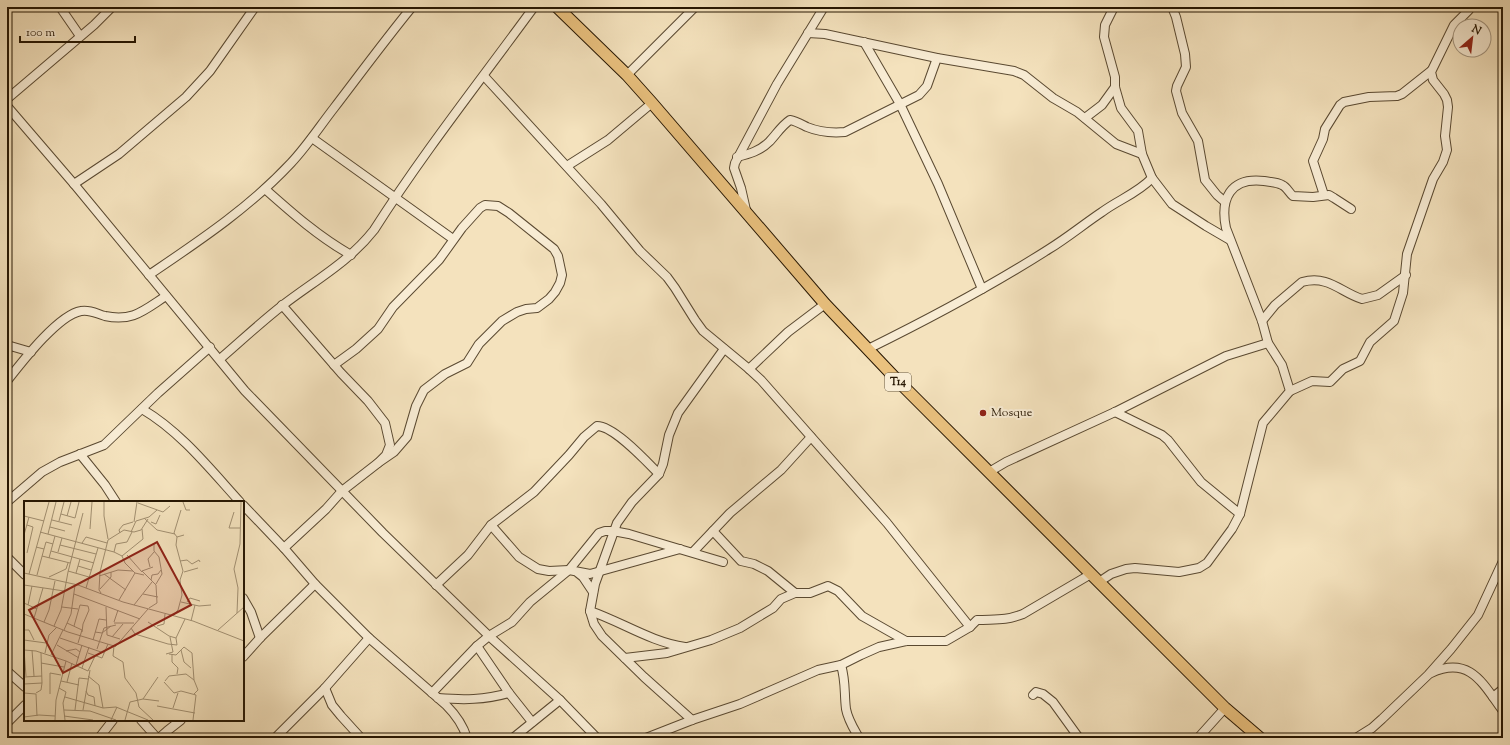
<svg xmlns="http://www.w3.org/2000/svg" width="1510" height="745" font-family="'Sorts Mill Goudy',serif">
<rect width="100%" height="100%" fill="#f4e2bd"/>
<filter id="stains"><feTurbulence type="fractalNoise" baseFrequency=".005" numOctaves="4"/><feColorMatrix values="0 0 0 0 .2 0 0 0 0 .09 0 0 0 0 .02 0 0 0 .5 -.17"/></filter>
<radialGradient id="worn" r=".72"><stop offset=".6" stop-color="#630" stop-opacity="0"/><stop offset="1" stop-color="#630" stop-opacity=".3"/></radialGradient>
<g fill="none" stroke-linecap="round" stroke-linejoin="round">
<defs>
<g id="minor">
<path d="M 60,7 L 80,36"/>
<path d="M 1114,7 L 1105,25 L 1104,37 L 1115,77 L 1115,87 L 1121,108 L 1138,131 L 1142,154 L 1152,178 L 1172,204 L 1206,226 L 1230,240"/>
<path d="M 1172,7 L 1176,17 L 1185,54 L 1186,67 L 1177,86 L 1176,91 L 1182,113 L 1198,141 L 1205,180 L 1217,195 L 1225,202"/>
<path d="M 808,33 L 825,34 L 937,58 L 1014,71 L 1024,75 L 1053,98 L 1077,112 L 1116,144 L 1142,154"/>
<path d="M 864,42 L 900,104 L 938,184 L 982,289"/>
<path d="M 627,75 L 695,7"/>
<path d="M 484,76 L 601,204 L 640,251 L 667,277 L 675,288 L 695,320 L 703,331 L 749,369 L 761,380 L 887,523 L 970,627"/>
<path d="M 7,99 L 94,25 L 112,7"/>
<path d="M 7,106 L 74,184 L 245,391 L 383,533 L 489,636 L 560,700 L 597,738"/>
<path d="M 1085,118 L 1102,105 L 1115,87"/>
<path d="M 312,138 L 453,239"/>
<path d="M 737,157 C 749,154 760,151 769,142 C 776,135 781,126 790,120 C 796,121 801,124 807,127 C 819,132 833,133 845,132 L 919,95 L 927,86 L 937,58"/>
<path d="M 567,166 L 608,140 L 652,103"/>
<path d="M 74,184 L 119,154 L 186,97 L 210,71 L 255,7"/>
<path d="M 265,189 C 292,213 319,237 351,255"/>
<path d="M 1324,195 L 1313,161 L 1323,139 L 1325,129 L 1340,105 L 1344,102 L 1369,97 L 1397,96 L 1402,94 L 1431,71"/>
<path d="M 746,210 L 741,188 L 734,168 L 735,163 L 777,84 L 824,7"/>
<path d="M 149,275 C 199,241 249,208 291,163 C 307,146 320,126 334,108 C 360,74 385,40 412,7"/>
<path d="M 282,305 L 341,373 L 368,401 L 385,423 L 390,445 L 386,455 L 378,463 L 342,491 L 326,509 L 284,548"/>
<path d="M 1262,321 L 1275,305 L 1302,282 C 1329,275 1340,292 1362,299 L 1378,295 L 1406,275"/>
<path d="M 7,345 L 31,352"/>
<path d="M 868,349 C 929,319 991,286 1049,249 C 1067,238 1084,224 1102,212 C 1118,200 1138,193 1152,178"/>
<path d="M 220,359 C 241,341 261,322 283,305 C 314,281 349,262 374,230 C 423,153 480,81 534,7"/>
<path d="M 334,365 L 356,349 L 378,329 L 393,307 L 439,260 L 462,228 L 480,208 L 485,205 L 498,206 L 509,213 L 554,249 L 558,256 L 562,275 L 560,283 L 555,292 L 549,299 L 537,308 L 526,309 L 517,312 L 502,321 L 479,344 L 467,363 L 445,374 L 424,390 L 416,406 L 407,437 L 394,452 L 378,463"/>
<path d="M 749,369 L 788,332 L 825,304"/>
<path d="M 7,381 C 22,362 58,315 81,311 C 90,309 97,314 105,316 C 133,322 144,310 166,296"/>
<path d="M 1290,391 L 1312,381 L 1330,382 L 1343,369 L 1360,361 L 1370,342 L 1394,321 L 1403,293 L 1407,254 L 1433,179 L 1443,162 L 1447,150 L 1445,136 L 1448,107 L 1447,100 L 1444,94 L 1433,80 L 1431,72 L 1454,25 L 1469,10"/>
<path d="M 142,409 C 181,432 210,469 240,502"/>
<path d="M 1115,412 L 1162,435 L 1168,440 L 1201,482 L 1240,514"/>
<path d="M 80,454 L 105,485 L 116,502"/>
<path d="M 989,472 L 1006,462 L 1115,412 L 1226,356 L 1268,343"/>
<path d="M 7,502 L 42,472 L 60,462 L 104,445 L 158,393 L 210,347"/>
<path d="M 243,505 L 284,548 L 315,584 L 369,638 L 446,705 C 456,715 463,725 467,738"/>
<path d="M 491,525 L 519,557 L 538,569 L 549,571 L 569,570 L 590,574 L 680,549"/>
<path d="M 713,531 L 741,561 L 754,564 L 768,571 L 795,593 L 810,593 L 828,586 L 838,591 L 862,616 L 906,641"/>
<path d="M 693,552 L 730,513 L 781,470 L 811,437"/>
<path d="M 7,557 L 25,575"/>
<path d="M 578,573 L 583,577 L 593,592"/>
<path d="M 1099,582 L 1111,574 L 1126,569 L 1135,568 L 1179,572 L 1199,568 L 1207,563 L 1232,529 L 1240,514 L 1263,423 L 1290,391 L 1282,365 L 1268,343 L 1262,321 L 1226,228 C 1220,199 1230,177 1264,181 C 1269,182 1277,182 1282,185 C 1287,187 1289,193 1293,196 L 1313,197 L 1329,195 L 1334,198 L 1351,209"/>
<path d="M 436,585 L 468,555 L 491,525 L 534,492 L 569,455 L 584,437 L 597,426 C 614,426 646,461 659,474"/>
<path d="M 243,598 L 251,612 L 260,638"/>
<path d="M 590,611 C 622,622 651,642 685,647"/>
<path d="M 477,646 L 509,693 L 532,722"/>
<path d="M 243,657 L 260,638 L 315,584"/>
<path d="M 625,658 L 667,653 L 711,640 L 740,628 L 773,608 L 781,599 L 795,593"/>
<path d="M 841,665 C 846,682 844,693 846,709 C 848,720 854,729 859,738"/>
<path d="M 7,671 L 25,687"/>
<path d="M 1431,673 C 1470,655 1483,684 1503,711"/>
<path d="M 325,688 L 332,705 L 341,716 L 361,738"/>
<path d="M 432,693 L 477,646 L 489,636 L 512,622 L 530,602 L 569,570 L 599,533 L 605,531 L 613,531 L 629,534 L 723,562"/>
<path d="M 1033,695 L 1036,692 L 1043,694 L 1053,702 L 1079,738"/>
<path d="M 1493,697 L 1503,689"/>
<path d="M 438,698 C 464,700 484,700 509,693"/>
<path d="M 141,720 L 157,738"/>
<path d="M 692,720 L 644,677 L 602,636 L 594,624 L 590,611 L 595,584 L 617,523 L 632,502 L 659,474 L 663,464 L 669,435 L 678,413 L 724,349"/>
<path d="M 7,723 L 25,705"/>
<path d="M 99,738 L 113,720"/>
<path d="M 159,738 L 167,731 L 181,720"/>
<path d="M 275,738 L 325,688 L 369,638"/>
<path d="M 513,738 L 560,700"/>
<path d="M 646,738 L 692,720 L 740,704 L 818,670 L 841,665 L 861,655 L 879,647 L 906,641 L 946,641 L 970,627 L 977,620 C 997,619 1004,621 1023,614 L 1091,574"/>
<path d="M 1198,738 L 1225,708"/>
<path d="M 1356,738 L 1372,728 L 1382,719 L 1428,675 L 1451,649 L 1478,615 L 1503,561"/>
</g>
<path id="highway" d="M 557,7 L 627,75 L 652,103 L 825,304 L 898,381 L 1225,708 L 1260,738"/>
</defs>
<use href="#minor" stroke="#5a4931" stroke-width="10"/>
<use href="#highway" stroke="#261602" stroke-width="13"/>
<use href="#minor" stroke="#f8ecd4" stroke-width="8"/>
<use href="#highway" stroke="#eac17e" stroke-width="11"/>
</g>
<circle fill="#8f2418" stroke="#f8ecd4" stroke-width="1.5" cx="983" cy="413" r="4"/>
<g text-anchor="middle" dominant-baseline="central" stroke-width="4" stroke-linejoin="round" paint-order="stroke">
<rect fill="#f8ecd4" stroke="#655641" stroke-width="1" x="885" y="373" width="26" height="18" rx="3"/>
<g font-size="11" font-weight="bold" fill="#261602">
<text x="898" y="382">T14</text>
</g>
<g font-size="12" fill="#261602" stroke="#f8ecd4" text-anchor="start">
<text x="991" y="413">Mosque</text>
</g>
</g>
<g transform="translate(24 501)">
<rect width="220" height="220" fill="#f4e2bd"/>
<path fill="none" stroke="#a29072" stroke-width="1" d="M 80,1 L 80,15 L 84,38M 159,1 L 162,9 L 166,9M 114,2 L 139,11 L 146,5M 157,9 L 150,32 L 153,36 L 160,34M 210,11 L 205,27 L 216,27M 37,13 L 51,17 L 55,1M 0,15 L 20,20M 43,15 L 47,1M 120,17 L 133,29 L 151,33M 28,19 L 48,24M 35,20 L 40,1M 110,21 L 113,1M 127,21 L 132,23 L 136,14M 26,26 L 41,30M 66,28 L 68,1M 16,31 L 90,51 L 98,55 L 101,62 L 111,72 L 120,74M 107,31 L 112,20 L 125,16 L 133,9M 96,32 L 95,29 L 99,24 L 109,21M 24,33 L 32,1M 0,34 L 5,16M 58,42 L 62,36 L 83,42M 130,43 L 130,50 L 135,56 L 138,73 L 132,83M 36,44 L 72,53M 12,46 L 20,48 L 13,74M 20,48 L 22,41 L 29,43M 27,50 L 70,62M 34,51 L 38,37M 90,51 L 92,43 L 103,41 L 108,31M 3,52 L 9,26 L 3,24M 103,54 L 118,71M 18,55 L 46,62M 98,55 L 119,38 L 118,28M 25,57 L 31,35M 156,60 L 163,59 L 168,63 L 175,59 L 176,61M 54,65 L 67,69M 126,66 L 124,58 L 130,51M 44,70 L 65,76M 160,71 L 174,67M 0,72 L 54,84 L 99,101 L 169,120 L 220,140M 52,72 L 56,58M 5,73 L 25,1M 80,73 L 102,89M 75,75 L 94,69 L 109,70M 25,76 L 42,68 L 44,62M 127,79 L 128,74 L 134,73 L 137,69M 0,84 L 40,90M 62,87 L 74,47M 76,88 L 87,76 L 87,71M 77,92 L 75,89 L 76,71 L 84,39 L 100,29 L 110,31 L 117,29 L 124,18M 50,93 L 116,118M 119,93 L 134,96M 95,99 L 111,72M 157,101 L 175,105 L 187,104M 163,101 L 166,97 L 176,100M 0,102 L 13,108M 4,104 L 8,85M 110,104 L 128,81M 38,106 L 54,108M 82,106 L 83,134 L 96,138M 125,107 L 133,102 L 132,84 L 118,70 L 129,66M 213,112 L 214,87 L 210,68 L 216,43 L 217,1M 0,113 L 44,131 L 90,145 L 89,155 L 99,161 L 101,177 L 112,192 L 115,206 L 129,219M 149,115 L 154,109 L 158,94 L 156,79 L 159,70 L 152,44 L 153,36M 10,117 L 19,87M 167,120 L 171,104M 20,121 L 25,109 L 31,80M 90,121 L 94,109M 124,121 L 145,135 L 152,137 L 161,118M 43,122 L 58,129 L 54,142M 90,122 L 110,122M 30,125 L 37,109 L 44,71 L 59,12M 50,125 L 56,104 L 64,105 L 65,109 L 59,123 L 58,131M 133,125 L 140,123 L 141,113M 107,127 L 111,133 L 144,143 L 153,144 L 152,137M 0,129 L 5,129 L 10,139M 40,129 L 47,113 L 51,84M 194,129 L 220,106M 71,131 L 78,132 L 87,125M 88,136 L 99,123M 36,137 L 80,152M 0,139 L 22,142M 69,139 L 75,118 L 82,119M 33,144 L 55,157M 91,146 L 124,108M 73,148 L 80,127 L 92,124M 0,149 L 12,150 L 42,160 L 32,199 L 31,219M 0,149 L 2,175M 8,149 L 10,175M 157,149 L 160,161 L 167,167M 42,150 L 52,148 L 56,151M 21,152 L 25,134 L 33,126M 64,152 L 78,157 L 84,143M 142,153 L 149,151 L 146,136M 145,153 L 152,154 L 160,146 L 168,152 L 170,179M 148,153 L 148,161 L 154,167 L 153,173M 27,154 L 39,129M 42,160 L 64,170 L 71,155M 17,162 L 40,166M 52,164 L 58,144M 58,167 L 65,146M 64,175 L 75,184 L 79,207M 0,176 L 18,175M 37,180 L 55,184M 141,180 L 145,175 L 162,173 L 170,179 L 174,189 L 170,193M 43,181 L 48,162M 140,181 L 150,192 L 157,190 L 172,194 L 169,219M 0,183 L 18,182 L 17,152M 35,187 L 42,191 L 39,202 L 41,219M 62,190 L 64,194 L 70,196 L 71,205M 0,192 L 12,193 L 13,215M 12,192 L 17,189 L 18,182M 26,193 L 26,172 L 37,174M 41,196 L 79,207 L 92,206 L 124,219M 119,198 L 135,200M 133,205 L 171,212M 149,207 L 154,192M 40,209 L 66,210 L 92,219M 51,209 L 55,177 L 64,178M 59,209 L 66,169M 40,215 L 69,219M 0,216 L 15,214 L 31,215M 87,219 L 93,206M 101,219 L 106,201 L 119,198 L 134,176"/>
<path fill="#8f2418" fill-opacity="0.15" stroke="#8f2418" stroke-width="2" d="M 133,41 L 167,104 L 39,172 L 5,109 Z"/>
<rect width="220" height="220" fill="none" stroke="#261602" stroke-width="2"/>
</g>
<rect width="1510" height="745" fill="none" stroke="#f4e2bd" stroke-width="24"/>
<rect x="8" y="8" width="1494" height="729" fill="none" stroke="#261602" stroke-width="2"/>
<rect x="12" y="12" width="1486" height="721" fill="none" stroke="#261602"/>
<g transform="translate(1472 38) rotate(28)"><circle r="19" fill="#f8ecd4" stroke="#a49680"/>
<path d="M0-3L7 15L0 10L-7 15Z" fill="#8f2418"/>
<text y="-6" font-size="11" font-weight="bold" text-anchor="middle" fill="#261602">N</text>
</g>
<path d="M20 36v6h115v-6" fill="none" stroke="#261602" stroke-width="2"/>
<text x="26" y="36" font-size="12" fill="#261602" stroke="#f8ecd4" stroke-width="3" paint-order="stroke">100 m</text>
<rect width="100%" height="100%" filter="url(#stains)"/>
<rect width="100%" height="100%" fill="url(#worn)"/>
</svg>
